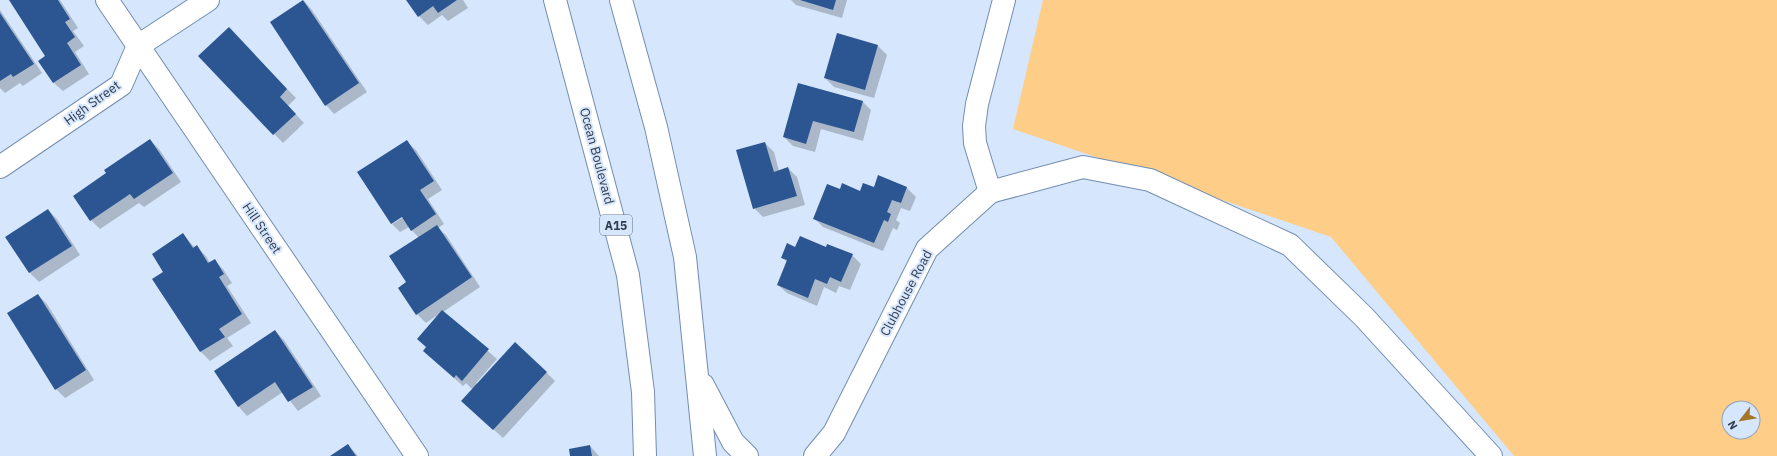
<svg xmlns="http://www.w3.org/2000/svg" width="1777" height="456" font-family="'IBM Plex Sans',sans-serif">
<rect width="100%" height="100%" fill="#d5e6fd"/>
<path fill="#fece88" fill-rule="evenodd" d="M 1043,0 L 1777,0 L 1777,456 L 1514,456 L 1331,237 L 1013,129 ZM 1729,408 L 1753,408 L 1753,432 L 1729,432 Z"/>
<g fill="#0003">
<path d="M 10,0 L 60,0 L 78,28 L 73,31 L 84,46 L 75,52 L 89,74 L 63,91 L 54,83 L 39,61 L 47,56 Z"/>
<path d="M 408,0 L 463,0 L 468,8 L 448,21 L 442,15 L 428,25 L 419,16 Z"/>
<path d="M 791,0 L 847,0 L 842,18 L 796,5 Z"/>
<path d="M 304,1 L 312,10 L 367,92 L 334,114 L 326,105 L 271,22 Z"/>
<path d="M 0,10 L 42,73 L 23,86 L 20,83 L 5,93 L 0,88 Z"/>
<path d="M 838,34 L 878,46 L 887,55 L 874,98 L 834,87 L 825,78 Z"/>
<path d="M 237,37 L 296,98 L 288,106 L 304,123 L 283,143 L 199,56 Z"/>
<path d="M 799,84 L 862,101 L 871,110 L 863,141 L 821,129 L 815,152 L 793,146 L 784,137 Z"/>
<path d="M 150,140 L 159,149 L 181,182 L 144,207 L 139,203 L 100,229 L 91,220 L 107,174 Z"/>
<path d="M 407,142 L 416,150 L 442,190 L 428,199 L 444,224 L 438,228 L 446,235 L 480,287 L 443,312 L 497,359 L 476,383 L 478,384 L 546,372 L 555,381 L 503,438 L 471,409 L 473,390 L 466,383 L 463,386 L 424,351 L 427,347 L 439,314 L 426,323 L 417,314 L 407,283 L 419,238 L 409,227 L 400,232 L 392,224 L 407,215 L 406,213 L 391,224 Z"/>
<path d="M 765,143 L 774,152 L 779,171 L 788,168 L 797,177 L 805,205 L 763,217 L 754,208 Z"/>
<path d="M 879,177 L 907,188 L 916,197 L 910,211 L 901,208 L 896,220 L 900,223 L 897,230 L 893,228 L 883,251 L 823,227 L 814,218 L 840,190 L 860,192 L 874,188 Z"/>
<path d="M 48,210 L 57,219 L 80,255 L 39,282 L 30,273 L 7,238 Z"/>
<path d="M 183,234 L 195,248 L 197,247 L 206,256 L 210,263 L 214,260 L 223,269 L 232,283 L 227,286 L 251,323 L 227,338 L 233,346 L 210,361 L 201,352 L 154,279 L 164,272 Z"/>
<path d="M 827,248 L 852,255 L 861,264 L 850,290 L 839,286 L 836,293 L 824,287 L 817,306 L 787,293 L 778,285 L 787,262 L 782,257 Z"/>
<path d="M 38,295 L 47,304 L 94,380 L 65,398 L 56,389 Z"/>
<path d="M 275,331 L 284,340 L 321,396 L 298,411 L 283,392 L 247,416 L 239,407 L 215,371 Z"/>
<path d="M 348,445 L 358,456 L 332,456 Z"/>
<path d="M 590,446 L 599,456 L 571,456 Z"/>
</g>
<g fill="#2b5691">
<path d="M 9,0 L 58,0 L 70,19 L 65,22 L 75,37 L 67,43 L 81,65 L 53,83 L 38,61 L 45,56 Z"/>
<path d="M 303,0 L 359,83 L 325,106 L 270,22 Z"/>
<path d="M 406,0 L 457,0 L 438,13 L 433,6 L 418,17 Z"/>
<path d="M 800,0 L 836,0 L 833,10 Z"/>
<path d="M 0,13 L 34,64 L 13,77 L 11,74 L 0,81 Z"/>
<path d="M 229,27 L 287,89 L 280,97 L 296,114 L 273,135 L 198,56 Z"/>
<path d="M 837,33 L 878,45 L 865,90 L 824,78 Z"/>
<path d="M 798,83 L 863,101 L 854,132 L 813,121 L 806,144 L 783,137 Z"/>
<path d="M 150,139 L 173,173 L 134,199 L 130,194 L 90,221 L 73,196 L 106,173 L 104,170 Z"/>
<path d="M 407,140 L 434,181 L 420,190 L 436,214 L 411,231 L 402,217 L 391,224 L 357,172 Z"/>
<path d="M 765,142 L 774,172 L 788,167 L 797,196 L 753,209 L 736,150 Z"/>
<path d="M 878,175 L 907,187 L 901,203 L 892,200 L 887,212 L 891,214 L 888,222 L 884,220 L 874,243 L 813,219 L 827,184 L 840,189 L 842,183 L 860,191 L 863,183 L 874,187 Z"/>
<path d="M 48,209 L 72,246 L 29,273 L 5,237 Z"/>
<path d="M 437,225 L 472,277 L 416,315 L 398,288 L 406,282 L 389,256 Z"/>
<path d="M 183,233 L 193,248 L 197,245 L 208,263 L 215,259 L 224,274 L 219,277 L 242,314 L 219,329 L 225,337 L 200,352 L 152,279 L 163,272 L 152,254 Z"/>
<path d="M 800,236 L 826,247 L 827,244 L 853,254 L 841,282 L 830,277 L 827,284 L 815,279 L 808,298 L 777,285 L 787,260 L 781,258 L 787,243 L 795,247 Z"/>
<path d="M 38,294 L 86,370 L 55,390 L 7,313 Z"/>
<path d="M 442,310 L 489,349 L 462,381 L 456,375 L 454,378 L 423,351 L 426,347 L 417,339 Z"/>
<path d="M 275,330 L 313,387 L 288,402 L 275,382 L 238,407 L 214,371 Z"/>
<path d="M 515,342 L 547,372 L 493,430 L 461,401 Z"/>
<path d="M 348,444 L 356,456 L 330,456 Z"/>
<path d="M 590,445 L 592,456 L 570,456 L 569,449 Z"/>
</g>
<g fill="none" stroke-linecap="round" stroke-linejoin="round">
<defs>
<g id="minor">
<path d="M 107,0 L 417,456"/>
<path d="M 0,167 L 121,85 L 138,46 L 208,0"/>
<path d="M 990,192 L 1083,167 L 1150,180 L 1290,245 L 1364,317 L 1491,456"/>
<path d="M 815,456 L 834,433 L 927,249 L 990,192 L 975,143 L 974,126 L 977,104 L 1004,0"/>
</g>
<g id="major">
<path d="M 555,0 L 628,275 L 643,392 L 645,456"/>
<path d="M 621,0 L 656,127 L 685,257 L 705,456"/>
<path d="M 703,385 L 733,442 L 747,456"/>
</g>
</defs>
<use href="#minor" stroke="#738db0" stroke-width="24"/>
<use href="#major" stroke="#738db0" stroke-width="24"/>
<use href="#minor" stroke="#fff" stroke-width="22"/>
<use href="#major" stroke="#fff" stroke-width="22"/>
</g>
<g text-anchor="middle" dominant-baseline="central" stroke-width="4" stroke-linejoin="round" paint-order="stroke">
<rect fill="#d5e6fd" stroke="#637082" stroke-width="1" x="600" y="215" width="32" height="20" rx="3"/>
<g font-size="12" font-weight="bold" fill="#323d4d">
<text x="616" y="225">A15</text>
</g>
<g font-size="13" fill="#323d4d" stroke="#d5e6fd">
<text transform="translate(92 103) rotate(-36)">High Street</text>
<text transform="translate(597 156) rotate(75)">Ocean Boulevard</text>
<text transform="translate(262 228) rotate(56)">Hill Street</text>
<text transform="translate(906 293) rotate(-62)">Clubhouse Road</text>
</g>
</g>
<g transform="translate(1741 420) rotate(239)"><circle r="19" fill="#d5e6fd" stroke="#94a2b7"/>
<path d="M0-3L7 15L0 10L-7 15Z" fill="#a37527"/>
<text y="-6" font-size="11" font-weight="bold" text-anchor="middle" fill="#323d4d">N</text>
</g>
</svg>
